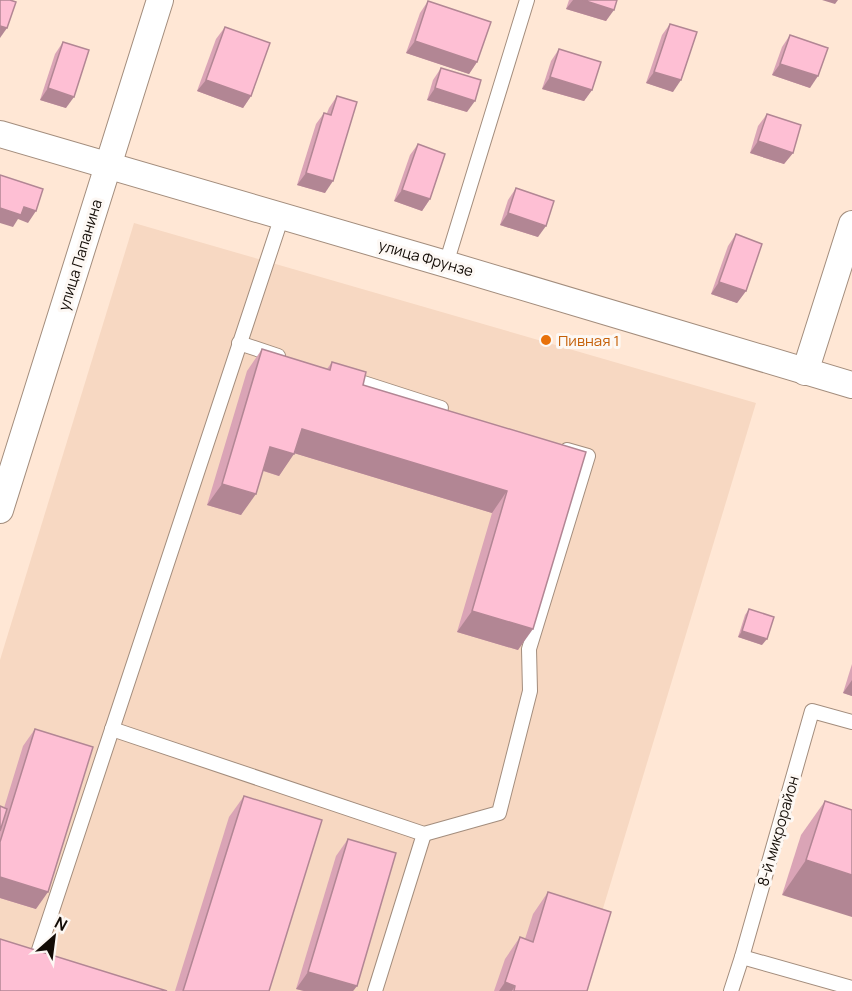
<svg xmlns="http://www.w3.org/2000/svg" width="852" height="991" font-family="Manrope,sans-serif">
<rect width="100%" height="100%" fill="#ffe7d5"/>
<path fill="#f7d8c2" d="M 134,223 L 756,403 L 578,991 L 0,991 L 0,660 Z"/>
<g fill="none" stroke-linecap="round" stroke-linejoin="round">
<defs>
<g id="lane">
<path d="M 446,264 L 527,0"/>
<path d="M 239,343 L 278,356"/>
<path d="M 348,378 L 441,408"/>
<path d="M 112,729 L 424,834 L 499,813 L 530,691 L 529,649 L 588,456 L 567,450"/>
<path d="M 37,956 L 282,216"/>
<path d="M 742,957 L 852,988"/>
<path d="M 375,991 L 424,834"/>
<path d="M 731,991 L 742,957 L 812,711 L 852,722"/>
</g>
<g id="street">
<path d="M 0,134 L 446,264 L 852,385"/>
<path d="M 805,372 L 852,224"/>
<path d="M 0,510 L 160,0"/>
</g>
</defs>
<use href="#lane" stroke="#a38d7d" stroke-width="16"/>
<use href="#street" stroke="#a38d7d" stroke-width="28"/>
<use href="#lane" stroke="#fff" stroke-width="14"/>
<use href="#street" stroke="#fff" stroke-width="26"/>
</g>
<g fill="#daa4b6">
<path d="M 569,0 L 617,0 L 606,21 L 566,9 Z"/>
<path d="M 428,1 L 477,62 L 469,74 L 406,53 L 420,13 Z"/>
<path d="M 670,24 L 673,92 L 646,83 L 662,35 Z"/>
<path d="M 225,27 L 251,96 L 243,108 L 197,91 L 216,39 Z"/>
<path d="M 790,35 L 810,88 L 772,75 L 782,47 Z"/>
<path d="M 63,42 L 66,108 L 40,100 L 55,54 Z"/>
<path d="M 559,49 L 592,90 L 584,101 L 542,89 L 551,61 Z"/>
<path d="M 441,68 L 467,112 L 427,100 L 433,80 Z"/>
<path d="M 337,96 L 325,193 L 297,185 L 316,124 L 324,113 L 327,113 L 329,108 Z"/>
<path d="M 767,114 L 793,153 L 784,164 L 750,153 L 758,126 Z"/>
<path d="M 418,144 L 430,199 L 422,211 L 394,201 L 410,155 Z"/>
<path d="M 516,188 L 538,237 L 500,225 L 508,200 Z"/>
<path d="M 736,234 L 746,291 L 737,303 L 711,294 L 728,246 Z"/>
<path d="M 262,349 L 327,369 L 332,362 L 363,385 L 586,452 L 518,650 L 457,632 L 492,513 L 294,453 L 279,476 L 263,471 L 241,515 L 207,505 L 247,371 Z"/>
<path d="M 749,609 L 762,645 L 738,637 L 745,615 Z"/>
<path d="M 852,664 L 852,696 L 843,693 Z"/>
<path d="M 35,729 L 36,909 L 0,898 L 0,806 L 4,808 L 23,746 Z"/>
<path d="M 244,796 L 269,991 L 175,991 L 229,817 Z"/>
<path d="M 825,801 L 852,810 L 782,895 L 801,835 Z"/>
<path d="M 348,839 L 357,986 L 353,991 L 304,991 L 296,989 L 336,856 Z"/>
<path d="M 548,892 L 587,991 L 494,991 L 505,959 L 520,937 L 525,939 L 533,914 Z"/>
</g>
<g fill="#b28694">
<path d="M 573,0 L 583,0 L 614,10 L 606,21 L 566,9 Z"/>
<path d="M 822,0 L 838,0 L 835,4 Z"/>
<path d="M 0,26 L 7,28 L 0,38 Z"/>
<path d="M 415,41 L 477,62 L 469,74 L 406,53 Z"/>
<path d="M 780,64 L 818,76 L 810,88 L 772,75 Z"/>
<path d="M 654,72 L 681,80 L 673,92 L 646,83 Z"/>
<path d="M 550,77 L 592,90 L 584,101 L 542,89 Z"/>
<path d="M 206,80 L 251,96 L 243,108 L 197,91 Z"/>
<path d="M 48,88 L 74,97 L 66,108 L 40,100 Z"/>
<path d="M 435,88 L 475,101 L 467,112 L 427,100 Z"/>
<path d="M 758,141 L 793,153 L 784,164 L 750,153 Z"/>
<path d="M 306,173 L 333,181 L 325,193 L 297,185 Z"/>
<path d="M 402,190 L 430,199 L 422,211 L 394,201 Z"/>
<path d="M 24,207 L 36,211 L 28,223 L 18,219 L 13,227 L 0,223 L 0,208 Z"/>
<path d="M 508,213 L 546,226 L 538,237 L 500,225 Z"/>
<path d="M 719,282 L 746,291 L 737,303 L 711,294 Z"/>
<path d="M 302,429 L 507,491 L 492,513 L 287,451 Z"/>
<path d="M 270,447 L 294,454 L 279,476 L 255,468 Z"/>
<path d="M 222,484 L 256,494 L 241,515 L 207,505 Z"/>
<path d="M 472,611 L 533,629 L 518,650 L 457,632 Z"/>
<path d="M 742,631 L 767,639 L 762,645 L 738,637 Z"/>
<path d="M 852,680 L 852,696 L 843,693 Z"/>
<path d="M 806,860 L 852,875 L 852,917 L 782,895 Z"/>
<path d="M 0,877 L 48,892 L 36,909 L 0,898 Z"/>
<path d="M 308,972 L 357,986 L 353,991 L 304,991 L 296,989 Z"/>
<path d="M 505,982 L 515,986 L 512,991 L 499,991 Z"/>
</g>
<g fill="#febfd4" stroke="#b28694" stroke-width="1.5">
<path d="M 0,0 L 10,0 L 16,2 L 7,28 L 0,26 Z"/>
<path d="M 583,0 L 617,0 L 614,10 Z"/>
<path d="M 428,1 L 491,22 L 477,62 L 415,41 Z"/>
<path d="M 670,24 L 697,32 L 681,80 L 654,72 Z"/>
<path d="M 225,27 L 270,43 L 251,96 L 206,80 Z"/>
<path d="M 790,35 L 828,48 L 818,76 L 780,64 Z"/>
<path d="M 63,42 L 89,50 L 74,97 L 48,88 Z"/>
<path d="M 559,49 L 601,62 L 592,90 L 550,77 Z"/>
<path d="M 441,68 L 481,80 L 475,101 L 435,88 Z"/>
<path d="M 337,96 L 357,102 L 333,181 L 306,173 L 324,113 L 331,115 Z"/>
<path d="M 767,114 L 801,125 L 793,153 L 758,141 Z"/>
<path d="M 418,144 L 445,154 L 430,199 L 402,190 Z"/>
<path d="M 0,175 L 43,189 L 36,211 L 24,207 L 21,215 L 0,208 Z"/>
<path d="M 516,188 L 554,201 L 546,226 L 508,213 Z"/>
<path d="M 736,234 L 762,244 L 746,291 L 719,282 Z"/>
<path d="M 262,349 L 330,370 L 332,362 L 366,372 L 363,385 L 586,452 L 533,629 L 472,611 L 507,491 L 302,429 L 294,454 L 270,447 L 256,494 L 222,484 Z"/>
<path d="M 749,609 L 774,617 L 767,639 L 742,631 Z"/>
<path d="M 35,729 L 93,747 L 48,892 L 0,877 L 0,842 Z"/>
<path d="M 244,796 L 322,820 L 269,991 L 183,991 Z"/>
<path d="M 825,801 L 852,810 L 852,875 L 806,860 Z"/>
<path d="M 0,806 L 7,809 L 0,831 Z"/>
<path d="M 348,839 L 396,853 L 357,986 L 308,972 Z"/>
<path d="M 548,892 L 611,912 L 587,991 L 514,991 L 515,986 L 505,982 L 520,937 L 533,942 Z"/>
<path d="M 0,939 L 167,991 L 0,991 Z"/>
</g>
<circle fill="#e8710a" stroke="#fdf8f4" stroke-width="2" cx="546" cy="340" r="6"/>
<g text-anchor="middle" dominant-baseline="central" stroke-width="6" stroke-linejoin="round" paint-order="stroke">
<g font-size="15" fill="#130c06" stroke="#fdf8f4">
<text transform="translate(80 255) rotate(-73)">улица Папанина</text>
<text transform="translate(426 258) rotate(16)">улица Фрунзе</text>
<text transform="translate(778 831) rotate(-74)">8-й микрорайон</text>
</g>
<g font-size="15" fill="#c56008" stroke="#fdf8f4" text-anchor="start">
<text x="558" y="340">Пивная 1</text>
</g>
</g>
<g transform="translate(54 937) rotate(28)" stroke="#fdf8f4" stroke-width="4.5" paint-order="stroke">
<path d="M0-4.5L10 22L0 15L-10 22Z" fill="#130c06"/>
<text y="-9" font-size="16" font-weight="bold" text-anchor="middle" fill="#130c06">N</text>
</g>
</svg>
